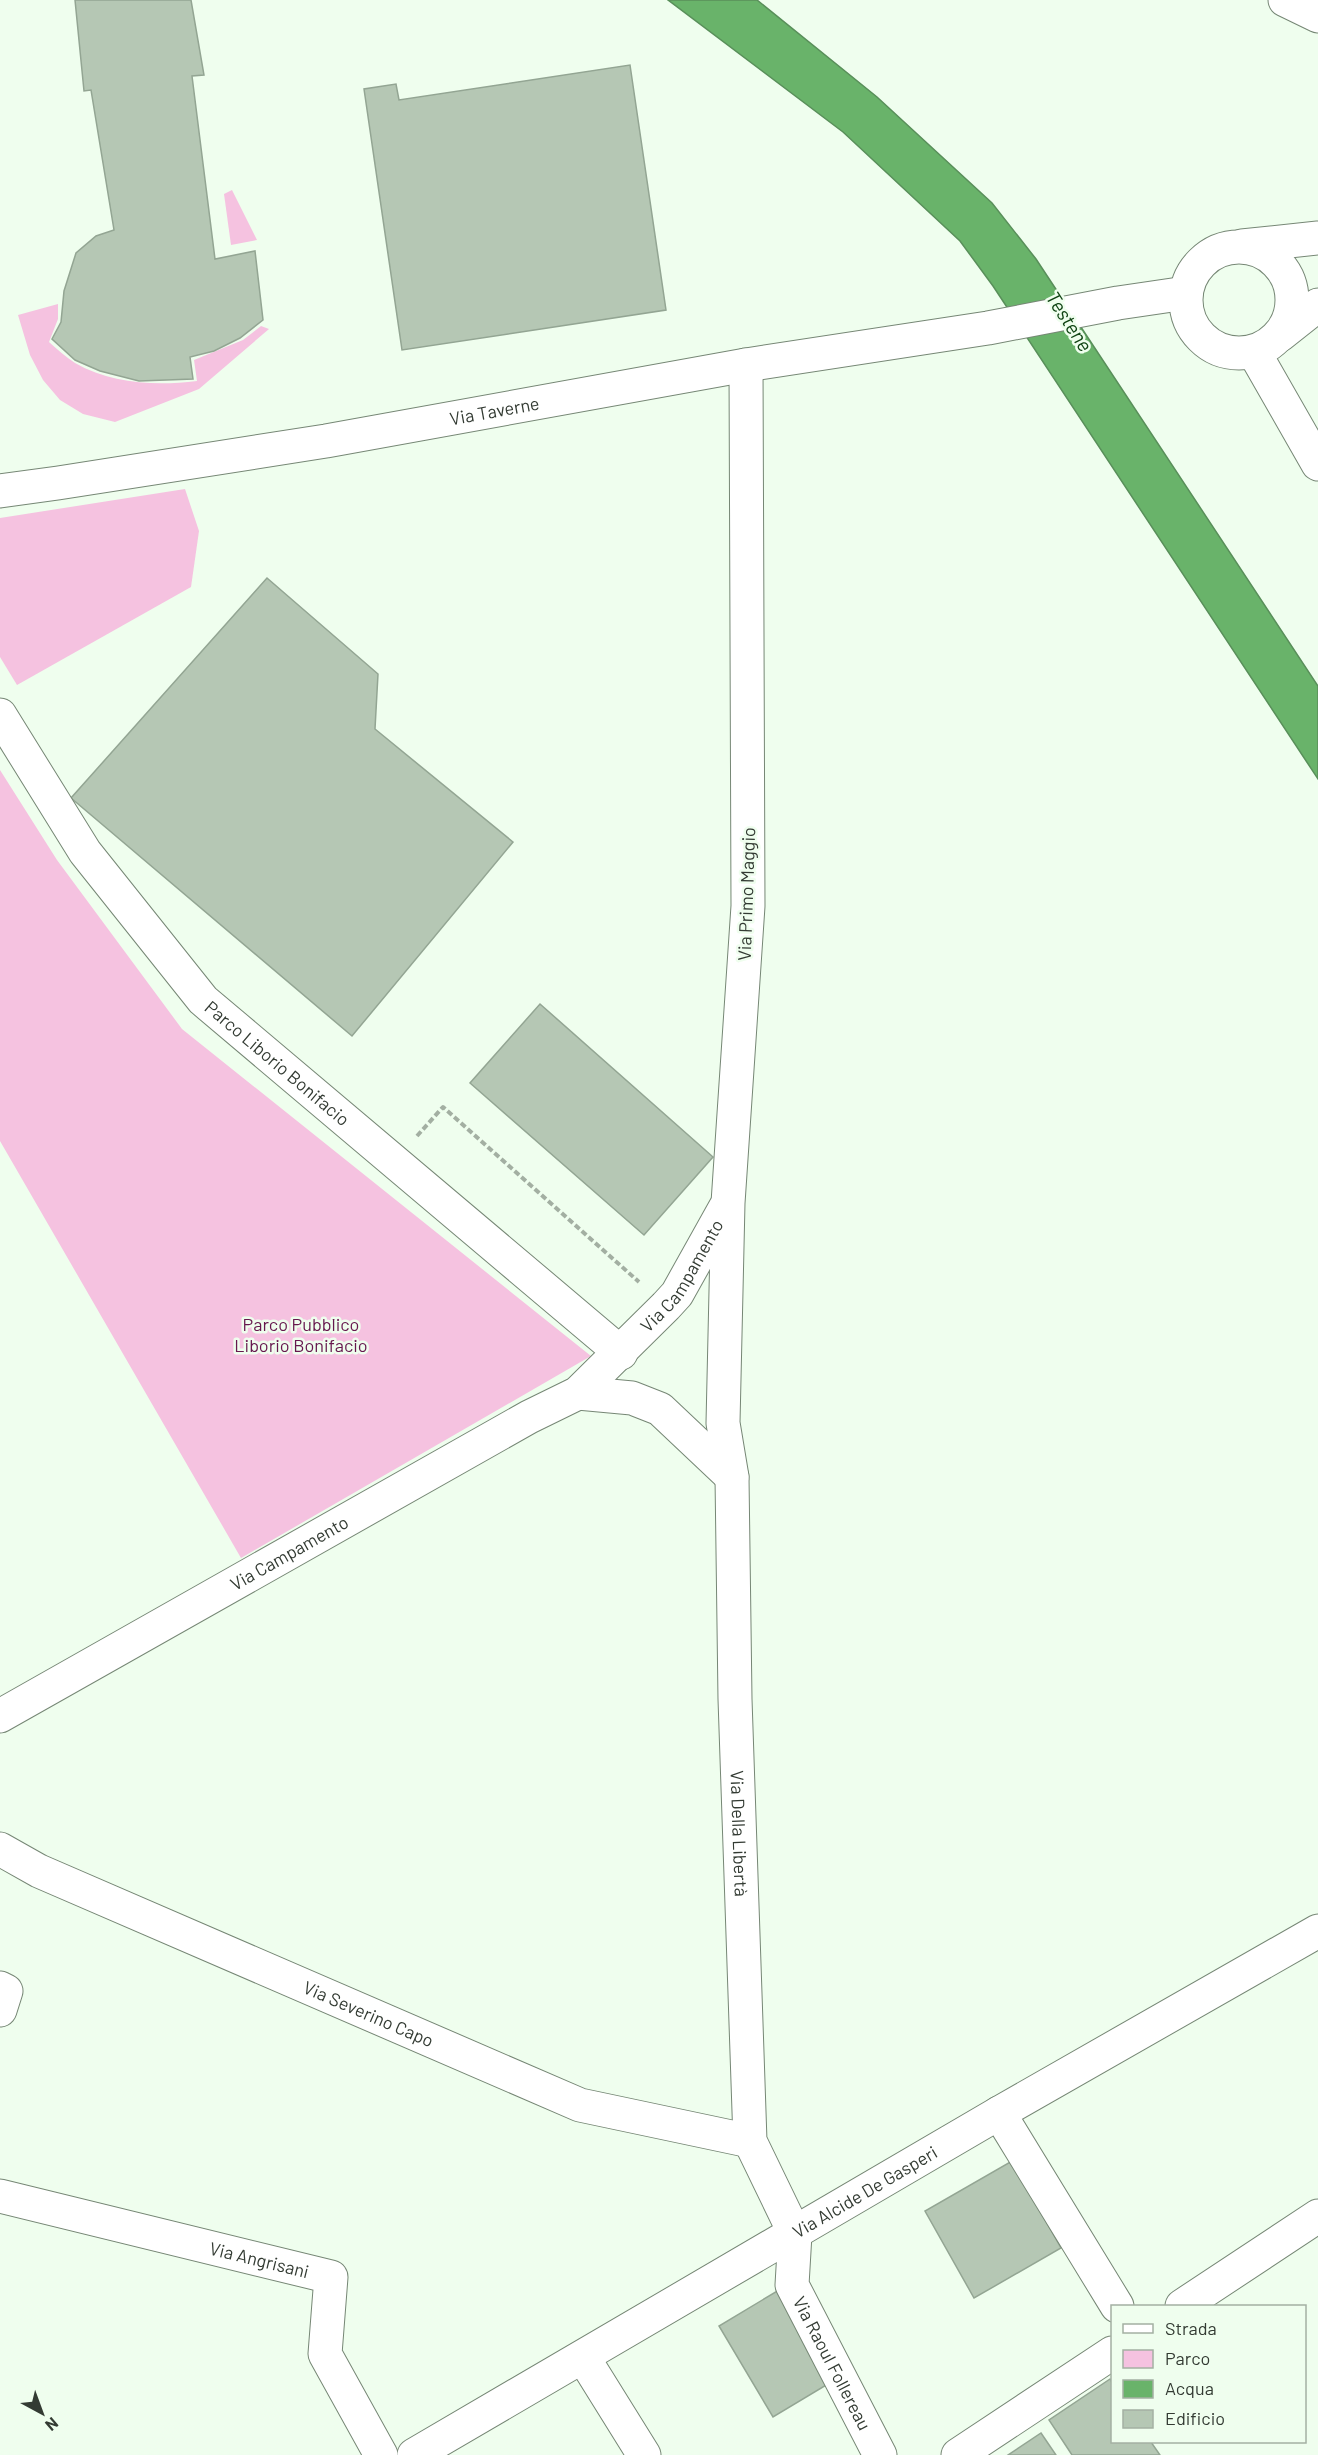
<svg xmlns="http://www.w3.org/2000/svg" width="1318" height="2455" font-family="Barlow,sans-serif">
<rect width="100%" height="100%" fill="#effeee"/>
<g fill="#f5c2e0">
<path d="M 232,190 L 257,240 L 231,245 L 224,194 Z"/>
<path d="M 58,304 L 58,319 L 49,342 C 57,349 66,357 75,363 C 112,384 156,386 197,381 L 194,360 L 243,340 L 261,326 L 269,329 L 199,389 L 115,422 L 83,414 L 60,400 L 43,380 L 30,355 L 18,315 Z"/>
<path d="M 185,489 L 199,531 L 191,587 L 17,685 L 0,657 L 0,518 Z"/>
<path d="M 0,770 L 57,860 L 182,1029 L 591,1356 L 241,1558 L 0,1141 Z"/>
</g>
<path fill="#69b36a" stroke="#598f5a" stroke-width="1.5" d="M 668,0 L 757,0 L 877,97 L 992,203 L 1036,259 L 1318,686 L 1318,779 L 993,286 L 960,241 L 843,132 Z"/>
<g fill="#b5c7b4" stroke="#93a593" stroke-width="1.5">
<path d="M 75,0 L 191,0 L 204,75 L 192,76 L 215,259 L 255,251 L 263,320 L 240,338 L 214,351 L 190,357 L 193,379 L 139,381 L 100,371 L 75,360 L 52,339 L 61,322 L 64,291 L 76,253 L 96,236 L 114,230 L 91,90 L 84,91 Z"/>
<path d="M 630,65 L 666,310 L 402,350 L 364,89 L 396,84 L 399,100 Z"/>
<path d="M 267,578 L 378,674 L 375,729 L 513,842 L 352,1036 L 71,798 Z"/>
<path d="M 540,1004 L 713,1157 L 644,1235 L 470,1083 Z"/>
<path d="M 1012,2161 L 1061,2248 L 974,2298 L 925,2211 Z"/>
<path d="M 784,2287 L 838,2378 L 773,2417 L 719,2326 Z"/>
<path d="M 1110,2379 L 1112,2383 L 1112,2442 L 1151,2442 L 1160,2455 L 1072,2455 L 1049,2420 Z"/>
<path d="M 1041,2433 L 1056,2455 L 1008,2455 Z"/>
</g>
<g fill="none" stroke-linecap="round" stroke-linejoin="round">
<defs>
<g id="street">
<path d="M 1285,0 L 1318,16"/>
<path d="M 1254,352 L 1318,464"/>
<path id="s1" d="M 746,365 L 748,906 L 728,1203 L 723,1423 L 732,1477 L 735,1699 L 750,2141 L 795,2234 L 792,2285 L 880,2455"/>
<path id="s2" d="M 0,715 L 85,852 L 203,1000 L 621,1353"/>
<path d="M 578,1393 L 632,1398 L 660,1409 L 732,1477"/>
<path id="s3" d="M 0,1716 L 529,1417 L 578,1393 L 666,1306 L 677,1294 L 725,1208"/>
<path id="s4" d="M 0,1849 L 39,1871 L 580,2105 L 750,2141"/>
<path d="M 0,1988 L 6,1991 L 0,2010"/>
<path d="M 999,2113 L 1117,2306"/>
<path id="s5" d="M 0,2196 L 331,2277 L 325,2354 L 381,2455"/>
<path d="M 1182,2306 L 1318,2216"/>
<path d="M 583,2357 L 644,2455"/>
<path d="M 958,2455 L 1112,2353"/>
</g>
<g id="secondary">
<path d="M 1242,246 L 1318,238"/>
<circle cx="1239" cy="300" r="53"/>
<path d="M 1280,335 L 1318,305"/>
<path id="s6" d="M 0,491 L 58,483 L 326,441 L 746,365 L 988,328 L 1118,303 L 1186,293"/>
<path id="s7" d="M 414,2455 L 999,2113 L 1318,1931"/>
</g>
</defs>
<use href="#street" stroke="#768775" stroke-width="35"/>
<use href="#secondary" stroke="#768775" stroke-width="35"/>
<path stroke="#a3afa2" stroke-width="4" stroke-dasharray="6 3" stroke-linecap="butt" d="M 417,1136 L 443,1107 L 639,1282"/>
<use href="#street" stroke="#fff" stroke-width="33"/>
<use href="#secondary" stroke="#fff" stroke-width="33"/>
</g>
<g text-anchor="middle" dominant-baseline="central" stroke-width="5" stroke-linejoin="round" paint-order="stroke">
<g font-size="18" fill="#333b33" stroke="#effeee">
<text stroke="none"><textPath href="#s6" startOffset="501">Via Taverne</textPath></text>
<text transform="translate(746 894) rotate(-88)">Via Primo Maggio</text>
<text stroke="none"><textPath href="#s2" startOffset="448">Parco Liborio Bonifacio</textPath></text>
<text stroke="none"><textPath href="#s3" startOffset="820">Via Campamento</textPath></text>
<text stroke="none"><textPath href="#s3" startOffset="332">Via Campamento</textPath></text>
<text stroke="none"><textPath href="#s1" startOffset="1470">Via Della Libertà</textPath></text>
<text stroke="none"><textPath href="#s4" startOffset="404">Via Severino Capo</textPath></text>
<text stroke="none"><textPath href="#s7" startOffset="522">Via Alcide De Gasperi</textPath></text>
<text stroke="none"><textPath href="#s5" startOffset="267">Via Angrisani</textPath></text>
<text stroke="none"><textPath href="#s1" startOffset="2020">Via Raoul Follereau</textPath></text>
</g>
<g font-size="18" fill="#66174e" stroke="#effeee">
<text x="301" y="1324">Parco Pubblico<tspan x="301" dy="21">Liborio Bonifacio</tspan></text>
</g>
<g font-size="20" font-style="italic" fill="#114515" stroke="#effeee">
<text transform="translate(1070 321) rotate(57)">Testene</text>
</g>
</g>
<rect x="1111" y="2305" width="195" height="138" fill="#effeee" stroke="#a4b0a3" stroke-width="1.5"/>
<rect x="1123" y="2324" width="30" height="9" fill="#ffffff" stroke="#a4b0a3" stroke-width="1.5"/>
<text x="1165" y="2335" font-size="18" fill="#333b33">Strada</text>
<rect x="1123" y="2350" width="30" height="18" fill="#f5c2e0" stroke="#a4b0a3" stroke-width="1.5"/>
<text x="1165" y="2365" font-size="18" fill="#333b33">Parco</text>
<rect x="1123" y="2380" width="30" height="18" fill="#69b36a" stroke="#a4b0a3" stroke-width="1.5"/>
<text x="1165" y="2395" font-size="18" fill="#333b33">Acqua</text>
<rect x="1123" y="2410" width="30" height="18" fill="#b5c7b4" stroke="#a4b0a3" stroke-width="1.5"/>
<text x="1165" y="2425" font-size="18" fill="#333b33">Edificio</text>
<g transform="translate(42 2413) rotate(139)" stroke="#effeee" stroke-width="4.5" paint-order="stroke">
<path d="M0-4.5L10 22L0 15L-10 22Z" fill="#333b33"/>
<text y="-9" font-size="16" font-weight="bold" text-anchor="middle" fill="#333b33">N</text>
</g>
</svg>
